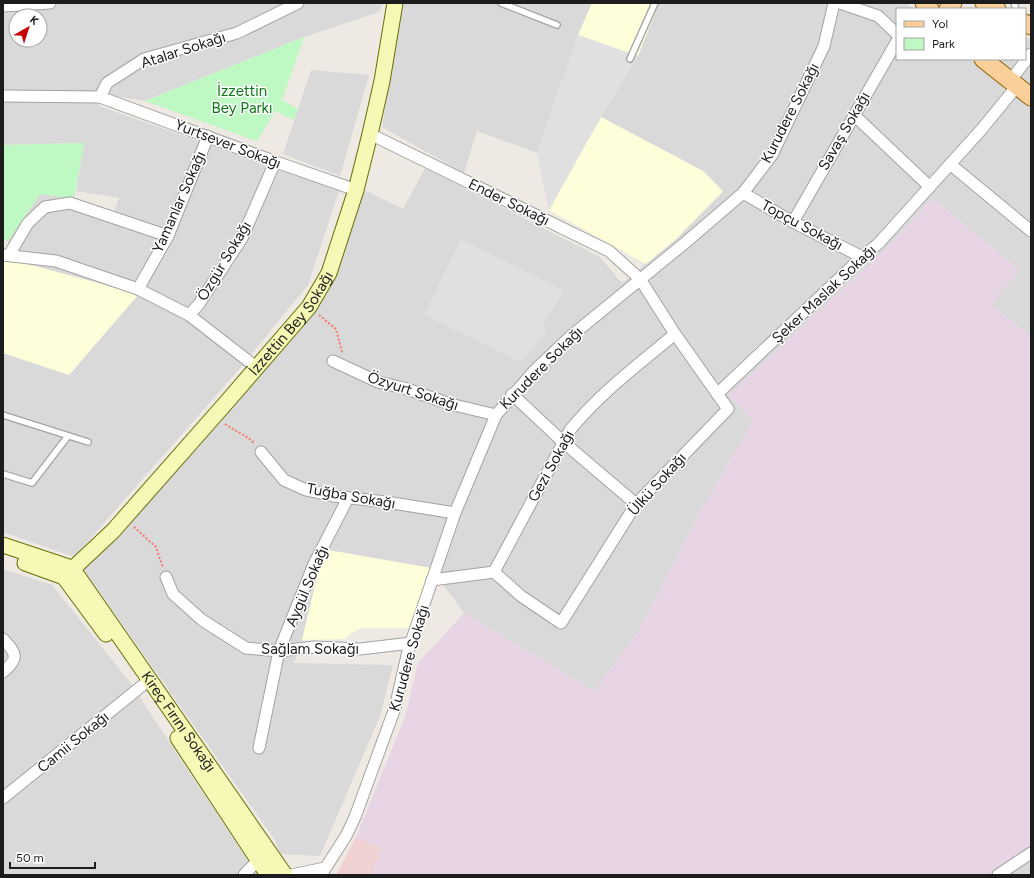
<svg xmlns="http://www.w3.org/2000/svg" width="1034" height="878" font-family="Figtree,sans-serif">
<rect width="100%" height="100%" fill="#eee9e2"/>
<g fill="#dad9d9" fill-rule="evenodd">
<path d="M 3,3 L 383,3 L 379,12 L 304,37 L 145,101 L 101,94 L 99,106 L 339,191 L 308,285 L 241,367 L 74,557 L 3,532 L 3,353 L 69,375 L 138,294 L 5,258 L 8,241 L 40,194 L 74,198 L 114,212 L 119,198 L 76,191 L 84,143 L 3,145 ZM 16,16 L 40,16 L 40,40 L 16,40 Z"/>
<path d="M 402,3 L 592,3 L 578,35 L 537,153 L 477,131 L 464,173 L 382,127 Z"/>
<path d="M 659,3 L 906,3 L 913,9 L 897,9 L 897,59 L 971,59 L 1031,107 L 1031,336 L 991,305 L 1019,270 L 932,198 L 894,241 L 729,395 L 753,421 L 703,507 L 638,632 L 594,691 L 464,613 L 431,568 L 328,550 L 317,577 L 302,640 L 294,663 L 393,665 L 380,716 L 320,856 L 280,854 L 275,840 L 81,566 L 147,505 L 317,306 L 341,262 L 364,190 L 403,209 L 425,168 L 600,257 L 622,283 L 676,239 L 723,192 L 703,171 L 601,117 L 638,56 Z"/>
<path d="M 1025,37 L 1031,40 L 1031,87 L 996,59 L 1025,59 Z"/>
<path d="M 311,70 L 369,75 L 340,176 L 283,154 Z"/>
<path d="M 3,569 L 52,585 L 129,681 L 257,875 L 3,875 Z"/>
<path d="M 1031,844 L 1031,875 L 988,875 Z"/>
</g>
<path fill="#efd1d1" d="M 356,837 L 382,848 L 371,875 L 336,875 Z"/>
<path fill="#e7d4e4" d="M 932,198 L 1019,270 L 991,305 L 1031,336 L 1031,667 L 1029,670 L 1031,671 L 1031,844 L 988,875 L 371,875 L 382,848 L 356,837 L 405,717 L 418,663 L 464,613 L 594,691 L 638,632 L 703,507 L 753,421 L 729,395 L 894,241 Z"/>
<g fill="#fefeda">
<path d="M 592,3 L 659,3 L 638,56 L 578,35 Z"/>
<path d="M 601,117 L 703,171 L 723,191 L 676,239 L 646,264 L 549,210 Z"/>
<path d="M 3,259 L 5,258 L 139,294 L 69,375 L 3,353 Z"/>
<path d="M 328,550 L 431,568 L 412,625 L 408,628 L 362,628 L 353,632 L 345,639 L 302,640 L 317,577 Z"/>
</g>
<g fill="#bef8c2">
<path d="M 304,37 L 282,100 L 298,109 L 294,120 L 275,111 L 257,141 L 145,101 Z"/>
<path d="M 84,143 L 74,198 L 40,194 L 8,241 L 3,240 L 3,145 Z"/>
</g>
<g fill="#e0e0e0">
<path d="M 578,35 L 638,56 L 601,117 L 549,210 L 537,153 Z"/>
<path d="M 461,239 L 564,290 L 541,329 L 547,333 L 520,362 L 424,315 Z"/>
</g>
<g fill="none" stroke-linecap="round" stroke-linejoin="round">
<defs>
<g id="lane">
<path d="M 501,3 L 557,25"/>
<path d="M 1014,3 L 1016,9"/>
<path d="M 630,59 L 655,3"/>
<path d="M 3,415 L 88,442"/>
<path d="M 3,474 L 32,483 L 68,436"/>
</g>
<g id="street">
<path d="M 840,3 L 878,16 L 897,34"/>
<path d="M 3,6 L 50,3"/>
<path d="M 1010,81 L 1031,54"/>
<path d="M 3,96 L 100,97 L 279,163 L 356,190"/>
<path d="M 100,97 L 107,83 L 144,59 L 237,33 L 298,3"/>
<path d="M 854,115 L 930,187"/>
<path d="M 370,134 L 609,251 L 640,279 L 675,334 L 728,409 L 636,504 L 561,623 L 521,596 L 494,572"/>
<path d="M 950,164 L 1031,231"/>
<path d="M 743,193 L 793,222 L 862,257"/>
<path d="M 793,222 L 897,41"/>
<path d="M 3,255 L 56,261 L 138,289 L 189,315 L 256,367"/>
<path d="M 9,255 L 28,223 L 45,207 L 70,203 L 168,236"/>
<path d="M 138,289 L 168,236 L 208,136"/>
<path d="M 189,315 L 199,304 L 242,238 L 275,162"/>
<path d="M 333,361 L 378,382 L 404,388 L 450,404 L 496,415"/>
<path d="M 512,394 L 562,441 L 636,504"/>
<path d="M 717,394 L 862,257 L 878,244 L 981,130 L 1017,86"/>
<path d="M 261,452 L 284,480 L 306,490 L 333,496 L 386,502 L 455,513"/>
<path d="M 166,577 L 173,594 L 202,620 L 246,648 L 279,651 L 315,647 L 360,649 L 411,643"/>
<path d="M 432,580 L 494,572 L 570,430 C 600,393 639,364 675,334"/>
<path d="M 3,639 C 16,653 20,658 3,672"/>
<path d="M 259,748 L 279,651 L 314,564 L 348,498"/>
<path d="M 3,798 L 143,685"/>
<path d="M 244,875 L 258,860"/>
<path d="M 291,875 L 325,868"/>
<path d="M 321,875 L 346,836 L 355,817 L 395,708 L 408,651 L 455,513 L 496,415 L 534,371 L 571,336 L 686,242 L 743,193 L 772,155 L 824,46 L 834,3"/>
<path d="M 998,875 L 1031,853"/>
</g>
<g id="secondary">
<path d="M 3,545 L 72,568"/>
<path d="M 25,563 L 64,577"/>
<path id="s1" d="M 72,568 L 285,875"/>
<path id="s2" d="M 64,577 L 113,531 L 225,404 L 309,307 L 329,273 L 356,190 L 370,134 L 382,81 L 395,3"/>
<path d="M 64,577 L 106,634"/>
<path d="M 178,738 L 268,875"/>
</g>
<g id="primary">
<path d="M 924,3 L 930,9"/>
<path d="M 984,3 L 997,9"/>
<path d="M 948,9 L 953,3"/>
<path d="M 1025,23 L 1031,26"/>
<path d="M 983,59 L 1031,97"/>
</g>
</defs>
<use href="#lane" stroke="#a3a3a3" stroke-width="8"/>
<use href="#street" stroke="#a3a3a3" stroke-width="13"/>
<use href="#secondary" stroke="#677006" stroke-width="17"/>
<use href="#primary" stroke="#925f02" stroke-width="19"/>
<g stroke="#f87469" stroke-width="2" stroke-dasharray="2 2" stroke-linecap="butt">
<path d="M 319,315 L 336,329 L 342,352 L 341,354"/>
<path d="M 225,424 C 235,431 246,435 254,443"/>
<path d="M 134,527 L 156,547 L 163,568"/>
</g>
<use href="#lane" stroke="#fff" stroke-width="5.5"/>
<use href="#street" stroke="#fff" stroke-width="11"/>
<use href="#secondary" stroke="#f6f8b5" stroke-width="15"/>
<use href="#primary" stroke="#facf9a" stroke-width="17"/>
</g>
<g text-anchor="middle" dominant-baseline="central" stroke-width="3" stroke-linejoin="round" paint-order="stroke">
<g font-size="15" fill="#1c1c1c" stroke="#fff">
<text transform="translate(183 50) rotate(-18)">Atalar Sokağı</text>
<text transform="translate(790 113) rotate(-63)">Kurudere Sokağı</text>
<text transform="translate(844 131) rotate(-60)">Savaş Sokağı</text>
<text transform="translate(228 144) rotate(21)">Yurtsever Sokağı</text>
<text transform="translate(179 202) rotate(-66)">Yamanlar Sokağı</text>
<text transform="translate(509 202) rotate(26)">Ender Sokağı</text>
<text transform="translate(802 225) rotate(28)">Topçu Sokağı</text>
<text transform="translate(224 261) rotate(-59)">Özgür Sokağı</text>
<text transform="translate(824 294) rotate(-43)">Şeker Maslak Sokağı</text>
<text stroke="none"><textPath href="#s2" startOffset="341">İzzettin Bey Sokağı</textPath></text>
<text transform="translate(541 368) rotate(-45)">Kurudere Sokağı</text>
<text transform="translate(413 391) rotate(18)">Özyurt Sokağı</text>
<text transform="translate(551 466) rotate(-61)">Gezi Sokağı</text>
<text transform="translate(657 484) rotate(-48)">Ülkü Sokağı</text>
<text transform="translate(351 496) rotate(10)">Tuğba Sokağı</text>
<text transform="translate(307 586) rotate(-67)">Aygül Sokağı</text>
<text x="310" y="649">Sağlam Sokağı</text>
<text transform="translate(409 658) rotate(-74)">Kurudere Sokağı</text>
<text stroke="none"><textPath href="#s1" startOffset="187">Kireç Fırını Sokağı</textPath></text>
<text transform="translate(73 742) rotate(-39)">Camii Sokağı</text>
</g>
<g font-size="15" fill="#0d7813" stroke="#fff">
<text x="242" y="91">İzzettin<tspan x="242" dy="17">Bey Parkı</tspan></text>
</g>
</g>
<rect width="1034" height="878" fill="none" stroke="#1c1c1c" stroke-width="8"/>
<rect x="896" y="8" width="130" height="52" fill="#ffffff" stroke="#a4a4a4"/>
<rect x="904" y="21" width="20" height="6" fill="#facf9a" stroke="#a4a4a4"/>
<text x="932" y="28" font-size="12" fill="#1c1c1c">Yol</text>
<rect x="904" y="38" width="20" height="12" fill="#bef8c2" stroke="#a4a4a4"/>
<text x="932" y="48" font-size="12" fill="#1c1c1c">Park</text>
<g transform="translate(28 28) rotate(39)"><circle r="19" fill="#ffffff" stroke="#a4a4a4"/>
<path d="M0-3L7 15L0 10L-7 15Z" fill="#c60307"/>
<text y="-6" font-size="11" font-weight="bold" text-anchor="middle" fill="#1c1c1c">K</text>
</g>
<path d="M10 862v6h85v-6" fill="none" stroke="#1c1c1c" stroke-width="2"/>
<text x="16" y="862" font-size="12" fill="#1c1c1c" stroke="#ffffff" stroke-width="3" paint-order="stroke">50 m</text>
</svg>
